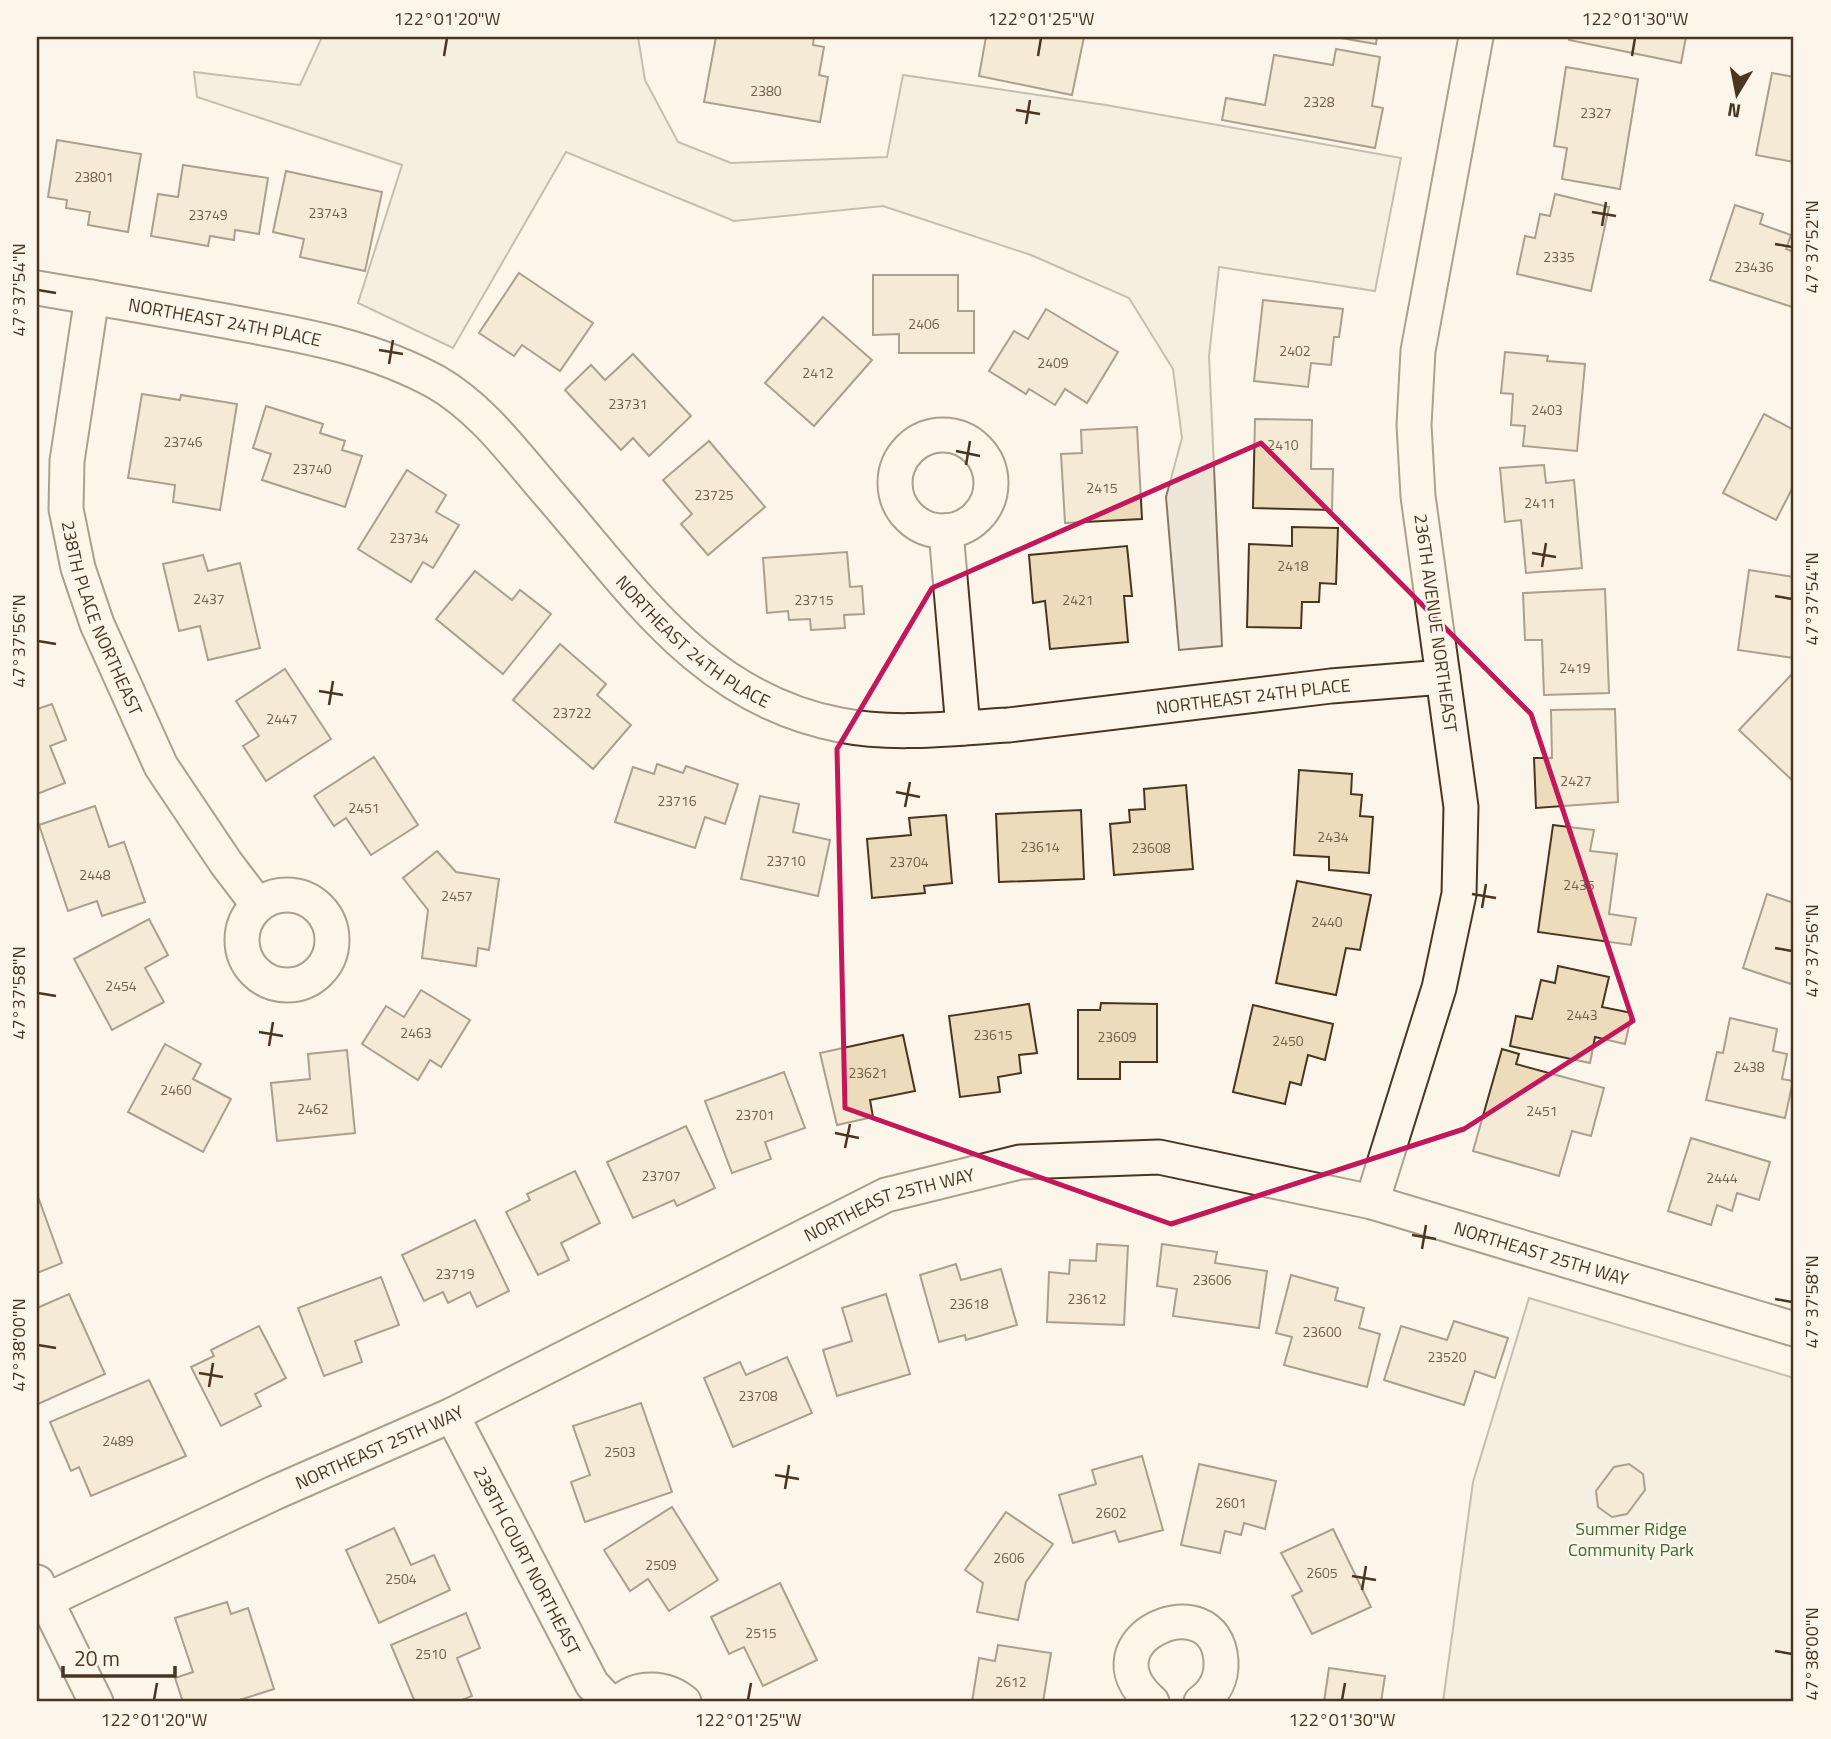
<svg xmlns="http://www.w3.org/2000/svg" width="1831" height="1739" font-family="'Titillium Web',sans-serif">
<rect width="100%" height="100%" fill="#fbf6e9"/>
<g fill="#ede6d9" stroke="#887966" stroke-width="2">
<path d="M 322,37 L 638,37 L 645,80 L 678,142 L 731,163 L 887,157 L 903,75 L 1106,105 L 1401,158 L 1375,291 L 1219,267 L 1209,356 L 1222,646 L 1179,650 L 1166,497 L 1182,438 L 1173,369 L 1129,298 L 1031,255 L 883,206 L 734,221 L 566,152 L 453,348 L 358,303 L 402,165 L 197,97 L 194,72 L 300,85 Z"/>
<path d="M 1529,1298 L 1794,1378 L 1794,1702 L 1443,1702 L 1473,1482 Z"/>
</g>
<g fill="#ecdcbc" stroke="#4a3520" stroke-width="2">
<path d="M 716,37 L 814,37 L 813,45 L 824,47 L 819,75 L 828,77 L 820,122 L 704,102 Z"/>
<path d="M 986,37 L 1084,37 L 1072,95 L 979,76 Z"/>
<path d="M 1335,37 L 1377,37 L 1376,44 Z"/>
<path d="M 1569,37 L 1686,37 L 1681,63 L 1569,40 Z"/>
<path d="M 1336,49 L 1380,57 L 1372,106 L 1383,108 L 1375,148 L 1222,120 L 1226,98 L 1265,105 L 1274,55 L 1333,65 Z"/>
<path d="M 1566,67 L 1638,79 L 1620,189 L 1562,179 L 1567,148 L 1554,146 Z"/>
<path d="M 1772,73 L 1794,77 L 1794,162 L 1756,155 Z"/>
<path d="M 57,140 L 141,154 L 128,232 L 88,225 L 90,212 L 66,208 L 67,200 L 48,197 Z"/>
<path d="M 183,165 L 268,178 L 259,234 L 235,230 L 234,240 L 210,236 L 208,246 L 151,236 L 158,194 L 178,197 Z"/>
<path d="M 286,171 L 382,192 L 365,271 L 300,257 L 304,239 L 273,232 Z"/>
<path d="M 1555,194 L 1609,207 L 1591,291 L 1517,274 L 1525,236 L 1535,238 L 1540,214 L 1550,216 Z"/>
<path d="M 1735,205 L 1763,214 L 1760,224 L 1791,235 L 1786,249 L 1794,252 L 1792,307 L 1710,280 Z"/>
<path d="M 519,273 L 593,323 L 560,371 L 522,345 L 514,356 L 479,333 Z"/>
<path d="M 873,275 L 958,275 L 958,311 L 974,311 L 974,353 L 899,353 L 899,334 L 873,335 Z"/>
<path d="M 1263,300 L 1343,309 L 1339,337 L 1334,337 L 1331,365 L 1311,363 L 1308,387 L 1254,381 Z"/>
<path d="M 1046,309 L 1118,352 L 1087,403 L 1065,389 L 1055,405 L 1029,389 L 1026,394 L 989,371 L 1014,331 L 1028,339 Z"/>
<path d="M 823,317 L 872,360 L 814,426 L 765,383 Z"/>
<path d="M 1505,352 L 1548,356 L 1547,361 L 1585,364 L 1577,451 L 1523,446 L 1525,426 L 1511,425 L 1513,394 L 1501,393 Z"/>
<path d="M 633,354 L 691,416 L 649,456 L 633,438 L 621,450 L 565,390 L 591,365 L 605,380 Z"/>
<path d="M 142,394 L 180,400 L 181,395 L 237,404 L 220,510 L 173,502 L 175,485 L 128,478 Z"/>
<path d="M 266,406 L 323,424 L 320,433 L 345,441 L 342,450 L 362,456 L 345,507 L 262,480 L 271,454 L 253,448 Z"/>
<path d="M 1764,414 L 1794,430 L 1794,485 L 1776,520 L 1723,493 Z"/>
<path d="M 1255,419 L 1312,420 L 1311,469 L 1333,469 L 1332,510 L 1253,508 Z"/>
<path d="M 1137,427 L 1142,519 L 1065,523 L 1061,454 L 1082,453 L 1081,430 Z"/>
<path d="M 709,441 L 765,507 L 708,555 L 681,524 L 692,514 L 663,480 Z"/>
<path d="M 1544,465 L 1546,483 L 1574,480 L 1582,568 L 1526,573 L 1521,520 L 1505,522 L 1500,468 Z"/>
<path d="M 407,470 L 446,495 L 436,512 L 459,525 L 433,568 L 423,562 L 411,582 L 358,549 Z"/>
<path d="M 1292,527 L 1338,528 L 1336,584 L 1320,583 L 1319,602 L 1302,602 L 1301,628 L 1247,627 L 1249,544 L 1292,546 Z"/>
<path d="M 1127,546 L 1132,596 L 1124,596 L 1128,642 L 1050,649 L 1045,601 L 1033,603 L 1029,555 Z"/>
<path d="M 847,552 L 850,587 L 862,586 L 864,614 L 844,615 L 845,628 L 811,630 L 810,619 L 789,620 L 788,611 L 767,613 L 763,558 Z"/>
<path d="M 203,555 L 208,571 L 240,563 L 260,648 L 208,660 L 200,626 L 179,631 L 163,564 Z"/>
<path d="M 1749,570 L 1794,577 L 1794,658 L 1738,650 Z"/>
<path d="M 475,571 L 512,600 L 520,590 L 551,614 L 503,674 L 436,619 Z"/>
<path d="M 1605,589 L 1609,693 L 1544,695 L 1542,640 L 1525,640 L 1523,593 Z"/>
<path d="M 560,644 L 606,684 L 597,695 L 631,725 L 593,769 L 513,700 Z"/>
<path d="M 285,669 L 331,739 L 266,781 L 243,746 L 259,736 L 236,701 Z"/>
<path d="M 1793,673 L 1794,674 L 1794,782 L 1739,730 Z"/>
<path d="M 52,704 L 66,740 L 50,746 L 65,783 L 37,794 L 37,709 Z"/>
<path d="M 1615,709 L 1618,802 L 1536,808 L 1534,758 L 1552,758 L 1551,710 Z"/>
<path d="M 374,757 L 418,825 L 371,855 L 346,818 L 334,826 L 314,796 Z"/>
<path d="M 657,764 L 683,773 L 686,766 L 738,784 L 725,824 L 705,817 L 695,848 L 615,822 L 633,767 L 654,774 Z"/>
<path d="M 1299,770 L 1352,774 L 1351,794 L 1362,795 L 1360,816 L 1373,817 L 1369,873 L 1329,870 L 1329,857 L 1294,855 Z"/>
<path d="M 1186,785 L 1193,869 L 1114,875 L 1110,824 L 1130,822 L 1129,810 L 1145,809 L 1144,789 Z"/>
<path d="M 760,796 L 799,804 L 793,832 L 830,840 L 818,896 L 741,879 Z"/>
<path d="M 95,806 L 109,847 L 124,842 L 145,902 L 102,916 L 97,901 L 68,911 L 39,825 Z"/>
<path d="M 1081,810 L 1084,879 L 999,882 L 996,814 Z"/>
<path d="M 946,815 L 952,883 L 924,886 L 925,893 L 872,898 L 867,839 L 911,835 L 909,818 Z"/>
<path d="M 1553,825 L 1594,830 L 1590,851 L 1617,854 L 1609,914 L 1636,918 L 1631,945 L 1538,932 Z"/>
<path d="M 437,851 L 456,872 L 499,879 L 489,950 L 478,948 L 476,966 L 422,958 L 428,910 L 403,878 Z"/>
<path d="M 1297,881 L 1371,895 L 1360,950 L 1346,948 L 1336,995 L 1276,983 Z"/>
<path d="M 1767,894 L 1794,903 L 1794,985 L 1743,968 Z"/>
<path d="M 149,919 L 168,955 L 145,968 L 164,1002 L 112,1030 L 74,959 Z"/>
<path d="M 1558,966 L 1609,977 L 1602,1007 L 1632,1013 L 1625,1044 L 1595,1037 L 1590,1063 L 1510,1046 L 1516,1016 L 1532,1019 L 1541,980 L 1555,983 Z"/>
<path d="M 421,990 L 470,1020 L 441,1067 L 430,1060 L 418,1080 L 362,1044 L 386,1006 L 404,1017 Z"/>
<path d="M 1101,1003 L 1157,1004 L 1157,1062 L 1120,1062 L 1120,1079 L 1078,1079 L 1078,1010 L 1100,1010 Z"/>
<path d="M 1029,1004 L 1037,1053 L 1019,1055 L 1021,1073 L 998,1077 L 1000,1092 L 960,1097 L 949,1016 Z"/>
<path d="M 1253,1005 L 1333,1024 L 1325,1060 L 1308,1055 L 1301,1085 L 1290,1082 L 1285,1104 L 1233,1092 Z"/>
<path d="M 1730,1018 L 1777,1029 L 1773,1051 L 1787,1054 L 1782,1079 L 1793,1081 L 1785,1118 L 1706,1100 L 1717,1052 L 1723,1053 Z"/>
<path d="M 903,1035 L 915,1091 L 870,1100 L 873,1117 L 837,1125 L 820,1053 Z"/>
<path d="M 165,1044 L 201,1064 L 193,1079 L 231,1099 L 203,1152 L 128,1112 Z"/>
<path d="M 1502,1049 L 1519,1054 L 1516,1064 L 1604,1088 L 1591,1136 L 1572,1131 L 1559,1176 L 1473,1151 Z"/>
<path d="M 347,1050 L 355,1133 L 277,1141 L 271,1083 L 310,1079 L 308,1054 Z"/>
<path d="M 784,1072 L 805,1128 L 765,1142 L 771,1159 L 732,1173 L 705,1101 Z"/>
<path d="M 686,1126 L 715,1188 L 677,1206 L 674,1200 L 633,1218 L 607,1162 Z"/>
<path d="M 1691,1138 L 1770,1162 L 1759,1200 L 1737,1193 L 1732,1211 L 1717,1205 L 1711,1225 L 1668,1211 Z"/>
<path d="M 575,1171 L 600,1223 L 561,1243 L 569,1260 L 538,1275 L 506,1212 L 530,1200 L 527,1194 Z"/>
<path d="M 37,1194 L 62,1263 L 37,1273 Z"/>
<path d="M 475,1220 L 509,1291 L 477,1307 L 470,1292 L 448,1303 L 443,1292 L 424,1301 L 402,1255 Z"/>
<path d="M 1097,1244 L 1128,1246 L 1124,1325 L 1047,1322 L 1049,1272 L 1069,1274 L 1070,1260 L 1096,1261 Z"/>
<path d="M 1162,1244 L 1217,1252 L 1215,1263 L 1267,1271 L 1259,1328 L 1173,1316 L 1177,1289 L 1157,1286 Z"/>
<path d="M 956,1264 L 961,1280 L 1001,1269 L 1017,1325 L 966,1340 L 965,1335 L 939,1342 L 920,1275 Z"/>
<path d="M 1291,1275 L 1338,1288 L 1335,1300 L 1364,1308 L 1359,1328 L 1380,1334 L 1367,1387 L 1284,1365 L 1292,1337 L 1276,1333 Z"/>
<path d="M 381,1277 L 399,1325 L 355,1341 L 362,1362 L 324,1376 L 298,1308 Z"/>
<path d="M 69,1294 L 105,1374 L 38,1404 L 37,1308 Z"/>
<path d="M 886,1294 L 910,1374 L 837,1396 L 823,1350 L 852,1341 L 842,1308 Z"/>
<path d="M 1454,1321 L 1508,1338 L 1495,1378 L 1475,1371 L 1464,1405 L 1384,1380 L 1401,1326 L 1447,1340 Z"/>
<path d="M 259,1326 L 286,1378 L 255,1394 L 261,1406 L 221,1426 L 191,1367 L 214,1356 L 211,1350 Z"/>
<path d="M 787,1357 L 812,1413 L 733,1447 L 704,1378 L 740,1362 L 746,1375 Z"/>
<path d="M 149,1380 L 186,1456 L 91,1496 L 79,1467 L 71,1471 L 50,1422 Z"/>
<path d="M 641,1403 L 672,1492 L 585,1522 L 571,1482 L 590,1475 L 573,1426 Z"/>
<path d="M 1142,1456 L 1163,1530 L 1119,1542 L 1115,1531 L 1073,1543 L 1059,1495 L 1096,1484 L 1092,1470 Z"/>
<path d="M 1199,1464 L 1276,1481 L 1265,1529 L 1244,1523 L 1241,1535 L 1225,1531 L 1220,1553 L 1181,1545 Z"/>
<path d="M 1629,1464 L 1643,1474 L 1645,1490 L 1627,1514 L 1612,1517 L 1598,1507 L 1596,1491 L 1614,1467 Z"/>
<path d="M 672,1507 L 718,1580 L 669,1611 L 648,1579 L 630,1591 L 604,1550 Z"/>
<path d="M 1006,1512 L 1053,1544 L 1026,1582 L 1018,1620 L 977,1612 L 983,1583 L 965,1570 Z"/>
<path d="M 394,1528 L 411,1565 L 434,1555 L 450,1590 L 379,1623 L 346,1550 Z"/>
<path d="M 1333,1529 L 1371,1607 L 1312,1634 L 1292,1596 L 1302,1591 L 1281,1553 Z"/>
<path d="M 780,1583 L 817,1660 L 763,1686 L 744,1647 L 729,1654 L 711,1617 Z"/>
<path d="M 227,1602 L 231,1614 L 248,1608 L 274,1689 L 233,1702 L 183,1702 L 175,1678 L 193,1672 L 175,1618 Z"/>
<path d="M 466,1613 L 480,1648 L 457,1658 L 472,1696 L 457,1702 L 415,1702 L 391,1645 Z"/>
<path d="M 998,1645 L 1051,1653 L 1043,1702 L 972,1702 L 979,1658 L 995,1661 Z"/>
<path d="M 1329,1668 L 1385,1676 L 1381,1702 L 1324,1702 Z"/>
</g>
<g fill="none" stroke-linecap="round" stroke-linejoin="round">
<defs>
<g id="street">
<path id="s1" d="M 37,288 C 98,298 159,309 220,320 C 294,334 369,345 436,382 C 483,409 516,456 551,496 C 636,594 704,699 840,725 C 895,736 954,728 1009,725 L 1331,686 L 1443,677"/>
<path id="s2" d="M 92,297 L 67,461 L 66,509 L 78,568 L 97,624 L 161,766 L 226,863 L 258,905"/>
<circle cx="943" cy="483" r="48"/>
<path d="M 946,531 L 963,728"/>
<circle cx="287" cy="940" r="45"/>
<path d="M 1372,1202 L 1439,988 L 1459,894 L 1461,807 L 1418,496 L 1414,425 L 1418,351 L 1476,37"/>
<path id="s3" d="M 452,1415 L 592,1684 L 609,1702"/>
<path d="M 37,1582 L 96,1702"/>
<path id="s4" d="M 45,1601 L 274,1493 L 452,1415 L 886,1195 L 1020,1162 L 1159,1157 L 1372,1202 L 1794,1329"/>
<path d="M 620,1702 C 638,1685 666,1687 684,1702"/>
<path d="M 1152,1702 C 1080,1639 1216,1581 1221,1661 C 1222,1678 1215,1692 1201,1702"/>
</g>
</defs>
<use href="#street" stroke="#4a3520" stroke-width="37"/>
<use href="#street" stroke="#fbf6e9" stroke-width="33"/>
</g>
<path d="M0 0H1831V1739H0ZM 1261,443 L 1531,714 L 1633,1021 L 1464,1129 L 1171,1224 L 845,1108 L 837,749 L 932,588 Z" fill="#fbf6e9" fill-opacity=".55" fill-rule="evenodd"/>
<path fill="none" stroke="#c2185b" stroke-width="5" stroke-linejoin="round" d="M 1261,443 L 1531,714 L 1633,1021 L 1464,1129 L 1171,1224 L 845,1108 L 837,749 L 932,588 Z"/>
<path fill="none" stroke="#4a3520" stroke-width="2.5" d="M 444,56 L 447,38M 1038,56 L 1041,38M 1632,56 L 1635,38M 1016,110 L 1040,114M 1026,124 L 1030,100M 1592,212 L 1616,216M 1602,226 L 1606,202M 1775,244 L 1792,247M 38,290 L 56,293M 379,350 L 403,354M 389,364 L 393,340M 956,451 L 980,456M 966,465 L 970,441M 1532,553 L 1556,557M 1542,567 L 1546,543M 1775,596 L 1792,599M 38,641 L 56,644M 319,691 L 343,695M 329,705 L 333,681M 896,792 L 920,797M 905,807 L 910,782M 1472,894 L 1496,898M 1482,908 L 1486,884M 1775,948 L 1792,951M 38,993 L 56,996M 259,1032 L 283,1036M 269,1046 L 273,1022M 835,1133 L 859,1138M 845,1148 L 850,1124M 1412,1235 L 1436,1239M 1422,1249 L 1426,1225M 1775,1299 L 1792,1302M 38,1345 L 56,1348M 199,1373 L 223,1377M 209,1387 L 213,1363M 775,1475 L 799,1479M 785,1489 L 789,1465M 1352,1576 L 1376,1580M 1362,1590 L 1366,1566M 1775,1651 L 1792,1654M 154,1700 L 157,1683M 748,1700 L 751,1683M 1342,1700 L 1345,1683"/>
<g text-anchor="middle" dominant-baseline="central" stroke-width="5" stroke-linejoin="round" paint-order="stroke">
<g font-size="14" fill="#725f47">
<text x="766" y="90">2380</text>
<text x="1319" y="101">2328</text>
<text x="1596" y="112">2327</text>
<text x="94" y="176">23801</text>
<text x="328" y="212">23743</text>
<text x="208" y="214">23749</text>
<text x="1559" y="256">2335</text>
<text x="1754" y="266">23436</text>
<text x="924" y="323">2406</text>
<text x="1295" y="350">2402</text>
<text x="1053" y="362">2409</text>
<text x="818" y="372">2412</text>
<text x="628" y="403">23731</text>
<text x="1547" y="409">2403</text>
<text x="183" y="441">23746</text>
<text x="1283" y="444">2410</text>
<text x="312" y="468">23740</text>
<text x="1102" y="487">2415</text>
<text x="714" y="494">23725</text>
<text x="1540" y="502">2411</text>
<text x="409" y="537">23734</text>
<text x="1293" y="565">2418</text>
<text x="209" y="598">2437</text>
<text x="814" y="599">23715</text>
<text x="1078" y="599">2421</text>
<text x="1575" y="667">2419</text>
<text x="572" y="712">23722</text>
<text x="282" y="718">2447</text>
<text x="1576" y="780">2427</text>
<text x="677" y="800">23716</text>
<text x="364" y="807">2451</text>
<text x="1333" y="836">2434</text>
<text x="1040" y="846">23614</text>
<text x="1151" y="847">23608</text>
<text x="786" y="860">23710</text>
<text x="909" y="861">23704</text>
<text x="95" y="874">2448</text>
<text x="1579" y="884">2435</text>
<text x="457" y="895">2457</text>
<text x="1327" y="921">2440</text>
<text x="121" y="985">2454</text>
<text x="1582" y="1014">2443</text>
<text x="416" y="1032">2463</text>
<text x="993" y="1034">23615</text>
<text x="1117" y="1036">23609</text>
<text x="1288" y="1040">2450</text>
<text x="1749" y="1066">2438</text>
<text x="868" y="1072">23621</text>
<text x="176" y="1089">2460</text>
<text x="313" y="1108">2462</text>
<text x="1542" y="1110">2451</text>
<text x="755" y="1114">23701</text>
<text x="661" y="1175">23707</text>
<text x="1722" y="1177">2444</text>
<text x="455" y="1273">23719</text>
<text x="1212" y="1279">23606</text>
<text x="1087" y="1298">23612</text>
<text x="969" y="1303">23618</text>
<text x="1322" y="1331">23600</text>
<text x="1447" y="1356">23520</text>
<text x="758" y="1395">23708</text>
<text x="118" y="1440">2489</text>
<text x="620" y="1451">2503</text>
<text x="1231" y="1502">2601</text>
<text x="1111" y="1512">2602</text>
<text x="1009" y="1557">2606</text>
<text x="661" y="1564">2509</text>
<text x="1322" y="1572">2605</text>
<text x="401" y="1578">2504</text>
<text x="761" y="1632">2515</text>
<text x="431" y="1653">2510</text>
<text x="1011" y="1681">2612</text>
</g>
<g font-size="18" fill="#4a3520" stroke="#fbf6e9">
<text stroke="none"><textPath href="#s1" startOffset="191">NORTHEAST 24TH PLACE</textPath></text>
<text stroke="none"><textPath href="#s2" startOffset="329">238TH PLACE NORTHEAST</textPath></text>
<text transform="translate(1436 623) rotate(82)">236TH AVENUE NORTHEAST</text>
<text stroke="none"><textPath href="#s1" startOffset="779">NORTHEAST 24TH PLACE</textPath></text>
<text stroke="none"><textPath href="#s1" startOffset="1367">NORTHEAST 24TH PLACE</textPath></text>
<text stroke="none"><textPath href="#s4" startOffset="934">NORTHEAST 25TH WAY</textPath></text>
<text stroke="none"><textPath href="#s4" startOffset="1606">NORTHEAST 25TH WAY</textPath></text>
<text stroke="none"><textPath href="#s4" startOffset="368">NORTHEAST 25TH WAY</textPath></text>
<text stroke="none"><textPath href="#s3" startOffset="164">238TH COURT NORTHEAST</textPath></text>
</g>
<g font-size="18" fill="#436837" stroke="#fbf6e9">
<text x="1631" y="1528">Summer Ridge<tspan x="1631" dy="21">Community Park</tspan></text>
</g>
</g>
<rect width="1831" height="1739" fill="none" stroke="#fbf6e9" stroke-width="77"/>
<g transform="translate(1737 94) rotate(190)" stroke="#fbf6e9" stroke-width="5" paint-order="stroke">
<path d="M0-5L12 26L0 18L-12 26Z" fill="#4a3520"/>
<text y="-10" font-size="19" font-weight="bold" text-anchor="middle" fill="#4a3520">N</text>
</g>
<path d="M63 1666v10h112v-10" fill="none" stroke="#4a3520" stroke-width="3.5"/>
<text x="74" y="1666" font-size="21" fill="#4a3520" stroke="#fbf6e9" stroke-width="5" paint-order="stroke">20 m</text>
<rect x="38" y="38" width="1754" height="1662" fill="none" stroke="#4a3520" stroke-width="2.5"/>
<g font-size="18" text-anchor="middle" fill="#4a3520">
<text x="447" y="25">122°01'20"W</text>
<text x="1041" y="25">122°01'25"W</text>
<text x="1635" y="25">122°01'30"W</text>
<text transform="translate(1812 247) rotate(-90)" y="6">47°37'52"N</text>
<text transform="translate(19 290) rotate(-90)" y="6">47°37'54"N</text>
<text transform="translate(1812 599) rotate(-90)" y="6">47°37'54"N</text>
<text transform="translate(19 641) rotate(-90)" y="6">47°37'56"N</text>
<text transform="translate(1812 951) rotate(-90)" y="6">47°37'56"N</text>
<text transform="translate(19 993) rotate(-90)" y="6">47°37'58"N</text>
<text transform="translate(1812 1302) rotate(-90)" y="6">47°37'58"N</text>
<text transform="translate(19 1345) rotate(-90)" y="6">47°38'00"N</text>
<text transform="translate(1812 1654) rotate(-90)" y="6">47°38'00"N</text>
<text x="154" y="1726">122°01'20"W</text>
<text x="748" y="1726">122°01'25"W</text>
<text x="1342" y="1726">122°01'30"W</text>
</g>
</svg>
